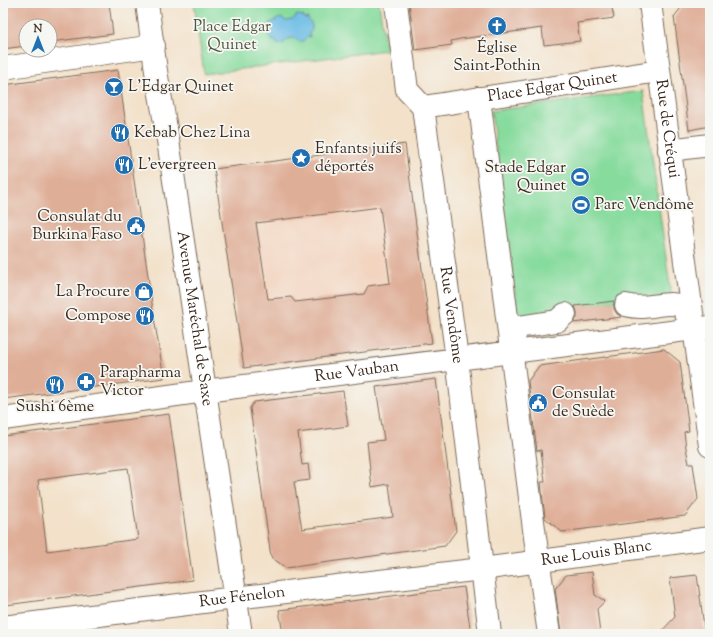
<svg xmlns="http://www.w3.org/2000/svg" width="713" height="637" font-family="'Sorts Mill Goudy',serif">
<rect width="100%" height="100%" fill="#f6f6f2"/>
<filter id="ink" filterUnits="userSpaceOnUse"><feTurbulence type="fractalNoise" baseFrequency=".025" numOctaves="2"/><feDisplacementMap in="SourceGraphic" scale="8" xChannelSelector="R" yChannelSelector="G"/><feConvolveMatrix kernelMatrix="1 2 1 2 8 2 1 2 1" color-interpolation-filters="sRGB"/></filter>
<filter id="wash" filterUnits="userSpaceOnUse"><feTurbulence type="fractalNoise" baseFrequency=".012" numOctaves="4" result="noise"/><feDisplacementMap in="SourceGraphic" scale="16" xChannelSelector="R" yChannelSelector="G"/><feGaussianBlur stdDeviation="0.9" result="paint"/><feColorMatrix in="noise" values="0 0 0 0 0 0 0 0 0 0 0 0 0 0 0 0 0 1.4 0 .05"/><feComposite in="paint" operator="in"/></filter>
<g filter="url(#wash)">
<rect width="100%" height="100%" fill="#f3e1c9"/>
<path fill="#f3d4bf" d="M 405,144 L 432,343 L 244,368 L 214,169 L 248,164 L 249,165 L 302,158 L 302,156 L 317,155 L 317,156 L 371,148 Z"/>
<g fill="#87db9d" stroke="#61825e">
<path d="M 194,3 L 379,3 L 386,50 L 204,74 Z"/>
<path d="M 643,91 L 672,301 L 625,300 L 562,308 L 557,314 L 518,317 L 491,111 Z"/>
</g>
<path fill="#6abbe5" stroke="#527282" d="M 298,15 L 303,16 L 305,19 L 308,18 L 308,20 C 313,23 314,30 309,33 L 310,37 L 307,37 C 304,42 298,43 294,38 L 288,39 C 284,43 282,45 277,44 L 275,40 L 272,41 L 272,39 C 267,35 266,30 270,25 L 270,23 C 276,22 279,14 286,21 L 292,20 L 296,16 Z"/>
<g id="blocks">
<g fill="#dfae97" fill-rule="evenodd">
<path d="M 3,3 L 109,3 L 113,34 L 50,42 L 50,26 L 26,26 L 26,46 L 3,49 Z"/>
<path d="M 409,3 L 611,3 L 614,18 L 577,23 L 580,41 L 544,45 L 542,28 L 460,39 L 451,41 L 452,45 L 415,50 Z"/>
<path d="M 696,3 L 710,3 L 710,126 L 689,130 L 674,17 L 683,5 Z"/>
<path d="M 118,70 L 155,324 L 164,378 L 3,399 L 3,85 Z"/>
<path d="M 405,144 L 432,343 L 244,368 L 214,169 ZM 380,207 L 390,283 L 368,286 L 364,294 L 295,302 L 291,297 L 268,299 L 256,223 Z"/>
<path d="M 614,301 L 614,309 L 617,314 L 622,317 L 573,323 L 577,318 L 577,312 L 575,306 Z"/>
<path d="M 664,349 L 680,362 L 689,431 L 684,432 L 686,448 L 689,464 L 693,464 L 698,499 L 685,516 L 562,532 L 545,518 L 541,482 L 545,482 L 541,450 L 537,451 L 528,381 L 539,366 Z"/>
<path d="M 436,379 L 456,531 L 445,546 L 286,568 L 271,557 L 250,408 L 254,402 L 343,391 L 348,426 L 298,433 L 302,465 L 308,464 L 310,480 L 294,482 L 302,529 L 393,517 L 389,484 L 372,487 L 367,442 L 384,440 L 376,387 Z"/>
<path d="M 169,414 L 193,580 L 6,605 L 3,585 L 3,436 ZM 128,468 L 138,539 L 47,551 L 38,480 Z"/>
<path d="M 592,572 L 595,595 L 605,601 L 597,609 L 600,634 L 561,634 L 555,589 L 566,575 Z"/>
<path d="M 697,575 L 705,634 L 659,634 L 675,617 L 670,578 Z"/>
<path d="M 464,587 L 471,634 L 283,634 L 279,610 Z"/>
</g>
</g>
</g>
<g filter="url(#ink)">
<use href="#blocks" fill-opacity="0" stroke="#7b6a5a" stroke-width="1"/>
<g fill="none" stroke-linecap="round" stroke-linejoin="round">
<defs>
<g id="minor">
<path id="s1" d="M 396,3 L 407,90 L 423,107 L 457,359 L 490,634"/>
<path id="s2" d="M 650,3 L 710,446"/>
<path d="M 3,68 L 154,46"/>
<path d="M 479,98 L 535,537 L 549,634"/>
<path id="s3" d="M 423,107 L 659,71"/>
<path d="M 669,150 L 710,145"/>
<path d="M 626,305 C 642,310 655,304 671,304 C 675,304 678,305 681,305 L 693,326"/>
<path d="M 512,350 L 514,338 L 518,327 L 557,321 L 565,314"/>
<path id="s4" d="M 3,419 L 205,391 L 710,327"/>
<path id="s5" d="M 3,627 L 235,598 L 482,569 L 710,538"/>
</g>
<g id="major">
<path id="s6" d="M 147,3 L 156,71 L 168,140 L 241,634"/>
</g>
</defs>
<use href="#minor" stroke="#7b6a5a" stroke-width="24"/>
<use href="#major" stroke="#7b6a5a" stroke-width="24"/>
<use href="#minor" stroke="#fff" stroke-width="22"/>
<use href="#major" stroke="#fff" stroke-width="22"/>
</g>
</g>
<defs>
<symbol id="church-disc" viewBox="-11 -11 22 22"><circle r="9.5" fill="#1f6fb2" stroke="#f6f6f2"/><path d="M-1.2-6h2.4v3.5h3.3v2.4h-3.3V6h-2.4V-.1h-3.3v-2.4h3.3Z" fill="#fff"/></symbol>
<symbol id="bar-disc" viewBox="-11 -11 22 22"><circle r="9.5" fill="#1f6fb2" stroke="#f6f6f2"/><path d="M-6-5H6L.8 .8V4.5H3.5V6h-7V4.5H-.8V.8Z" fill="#fff"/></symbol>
<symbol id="restaurant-disc" viewBox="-11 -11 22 22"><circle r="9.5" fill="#1f6fb2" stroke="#f6f6f2"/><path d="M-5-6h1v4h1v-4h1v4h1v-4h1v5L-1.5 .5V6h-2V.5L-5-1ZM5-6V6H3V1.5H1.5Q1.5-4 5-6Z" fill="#fff"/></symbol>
<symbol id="sight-disc" viewBox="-11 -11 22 22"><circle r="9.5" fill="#1f6fb2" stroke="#f6f6f2"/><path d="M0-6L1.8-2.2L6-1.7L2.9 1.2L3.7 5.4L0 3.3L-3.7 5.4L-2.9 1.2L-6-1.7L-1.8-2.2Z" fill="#fff"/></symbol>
<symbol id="stadium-disc" viewBox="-11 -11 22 22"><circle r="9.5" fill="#1f6fb2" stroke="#f6f6f2"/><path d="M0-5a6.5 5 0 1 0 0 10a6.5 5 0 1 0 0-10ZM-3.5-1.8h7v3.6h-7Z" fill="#fff"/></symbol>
<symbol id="civic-disc" viewBox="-11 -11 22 22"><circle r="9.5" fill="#1f6fb2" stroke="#f6f6f2"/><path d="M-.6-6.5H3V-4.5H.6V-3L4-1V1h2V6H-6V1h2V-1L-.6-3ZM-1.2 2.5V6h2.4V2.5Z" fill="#fff"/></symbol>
<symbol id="shop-disc" viewBox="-11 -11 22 22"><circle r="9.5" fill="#1f6fb2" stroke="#f6f6f2"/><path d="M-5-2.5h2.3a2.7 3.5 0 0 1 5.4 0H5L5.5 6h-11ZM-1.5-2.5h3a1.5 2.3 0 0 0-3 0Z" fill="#fff"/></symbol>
<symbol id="pharmacy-disc" viewBox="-11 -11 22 22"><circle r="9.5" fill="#1f6fb2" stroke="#f6f6f2"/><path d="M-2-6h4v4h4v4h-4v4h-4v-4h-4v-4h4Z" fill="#fff"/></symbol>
</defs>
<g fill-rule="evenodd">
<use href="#church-disc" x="486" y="15" width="22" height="22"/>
<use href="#bar-disc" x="103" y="76" width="22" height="22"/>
<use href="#restaurant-disc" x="109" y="122" width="22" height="22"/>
<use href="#sight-disc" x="290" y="147" width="22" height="22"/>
<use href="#restaurant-disc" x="113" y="154" width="22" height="22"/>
<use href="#stadium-disc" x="569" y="166" width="22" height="22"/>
<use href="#stadium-disc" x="570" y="194" width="22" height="22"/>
<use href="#civic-disc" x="125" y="215" width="22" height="22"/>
<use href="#shop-disc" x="133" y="281" width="22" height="22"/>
<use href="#restaurant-disc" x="134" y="305" width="22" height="22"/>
<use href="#pharmacy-disc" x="75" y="371" width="22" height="22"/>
<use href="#restaurant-disc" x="44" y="374" width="22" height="22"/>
<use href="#civic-disc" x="527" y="392" width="22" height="22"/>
</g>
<g text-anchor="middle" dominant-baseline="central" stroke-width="3.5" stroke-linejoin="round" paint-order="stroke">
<g font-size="16" fill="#4e563e" stroke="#f6f6f2">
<text x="232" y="27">Place Edgar<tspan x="232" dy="18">Quinet</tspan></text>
</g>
<g font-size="16" fill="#3b2a1e" stroke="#f6f6f2" text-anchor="start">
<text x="497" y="48" text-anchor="middle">Église<tspan x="497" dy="18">Saint-Pothin</tspan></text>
<text x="128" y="87">L’Edgar Quinet</text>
<text x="134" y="133">Kebab Chez Lina</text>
<text x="315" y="149">Enfants juifs<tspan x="315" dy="18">déportés</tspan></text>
<text x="138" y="165">L'evergreen</text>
<text x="566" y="168" text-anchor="end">Stade Edgar<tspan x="566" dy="18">Quinet</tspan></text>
<text x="595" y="205">Parc Vendôme</text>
<text x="122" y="217" text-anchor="end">Consulat du<tspan x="122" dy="18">Burkina Faso</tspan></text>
<text x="130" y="292" text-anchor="end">La Procure</text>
<text x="131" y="316" text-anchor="end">Compose</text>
<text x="100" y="373">Parapharma<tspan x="100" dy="18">Victor</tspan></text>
<text x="552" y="394">Consulat<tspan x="552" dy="18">de Suède</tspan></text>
<text x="55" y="407" text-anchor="middle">Sushi 6ème</text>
</g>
<g font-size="16" fill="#3b2a1e" stroke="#f6f6f2">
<text stroke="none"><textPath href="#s3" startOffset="131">Place Edgar Quinet</textPath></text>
<text stroke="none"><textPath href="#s2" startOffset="127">Rue de Créqui</textPath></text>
<text stroke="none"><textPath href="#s1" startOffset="321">Rue Vendôme</textPath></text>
<text stroke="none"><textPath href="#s6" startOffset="319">Avenue Maréchal de Saxe</textPath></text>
<text stroke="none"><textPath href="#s4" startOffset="357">Rue Vauban</textPath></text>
<text stroke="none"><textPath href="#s5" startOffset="598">Rue Louis Blanc</textPath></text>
<text stroke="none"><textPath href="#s5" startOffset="241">Rue Fénelon</textPath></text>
</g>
</g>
<rect width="713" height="637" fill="none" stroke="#f6f6f2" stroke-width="16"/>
<g transform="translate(38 38)"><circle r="19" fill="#f6f6f2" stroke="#aba49d"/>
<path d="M0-3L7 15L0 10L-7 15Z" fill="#1f6fb2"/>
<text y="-6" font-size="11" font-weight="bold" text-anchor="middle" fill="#3b2a1e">N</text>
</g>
</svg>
